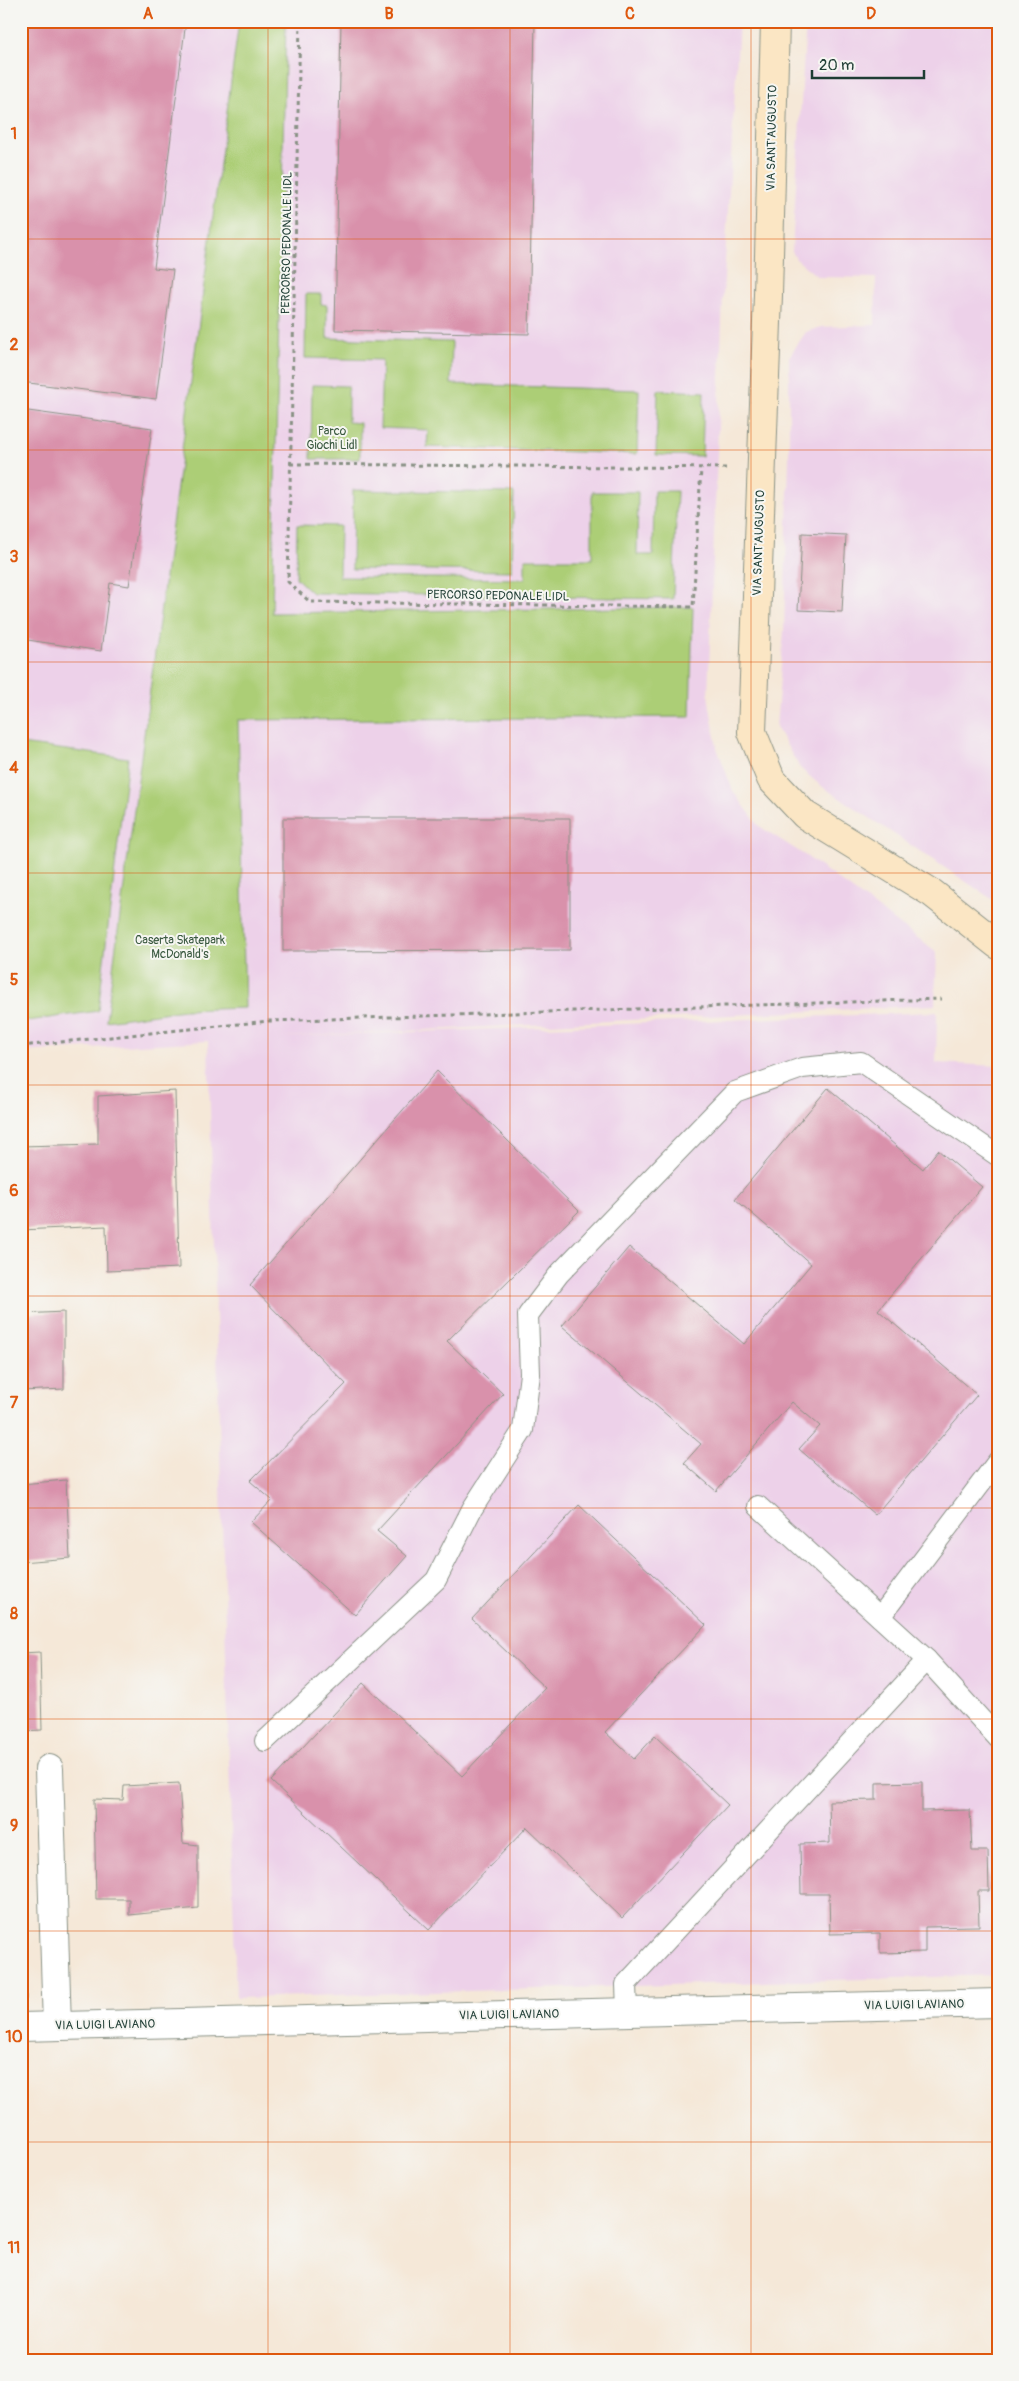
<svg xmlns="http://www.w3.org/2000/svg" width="1019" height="2381" font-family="Pangolin,sans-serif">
<rect width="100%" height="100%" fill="#f6f6f2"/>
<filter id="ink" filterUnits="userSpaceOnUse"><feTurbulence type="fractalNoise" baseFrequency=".02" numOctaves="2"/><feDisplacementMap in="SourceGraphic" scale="10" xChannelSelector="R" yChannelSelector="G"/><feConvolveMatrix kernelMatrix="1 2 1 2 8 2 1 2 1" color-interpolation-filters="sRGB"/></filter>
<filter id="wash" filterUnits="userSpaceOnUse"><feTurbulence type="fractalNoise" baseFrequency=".0096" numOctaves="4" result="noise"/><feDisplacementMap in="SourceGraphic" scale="20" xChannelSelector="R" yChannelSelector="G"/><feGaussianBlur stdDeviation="1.12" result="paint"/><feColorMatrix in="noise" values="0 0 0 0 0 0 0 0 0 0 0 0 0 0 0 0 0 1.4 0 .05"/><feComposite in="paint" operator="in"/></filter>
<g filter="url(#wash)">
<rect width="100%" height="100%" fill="#f5e8d8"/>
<g fill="#edd1e9">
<path d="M 21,21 L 739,21 L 723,295 L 708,695 L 717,748 L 733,791 L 759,826 L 806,856 L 937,952 L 935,1005 L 283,1037 L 937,1012 L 936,1063 L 998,1066 L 998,1975 L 236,1998 L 208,1041 L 21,1052 Z"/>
<path d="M 806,21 L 998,21 L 998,903 L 820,785 L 800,768 L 776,727 L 784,631 L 789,458 L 789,357 L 806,332 L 821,327 L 875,325 L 876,278 L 818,277 L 796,259 L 792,251 Z"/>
</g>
<g fill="#acce76" stroke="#668655">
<path d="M 239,21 L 286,21 L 272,613 L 693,607 L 690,717 L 238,720 L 245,1008 L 184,1010 L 106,1021 Z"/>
<path d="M 306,294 L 321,294 L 321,304 L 327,305 L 327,338 L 452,342 L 451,384 L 639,390 L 637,454 L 427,447 L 428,430 L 380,428 L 382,360 L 305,358 Z"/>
<path d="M 312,385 L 348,386 L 348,422 L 360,423 L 360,459 L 311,459 Z"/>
<path d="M 658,390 L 704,392 L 702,456 L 656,455 Z"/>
<path d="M 353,490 L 514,493 L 512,571 L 352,569 Z"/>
<path d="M 654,491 L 677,491 L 673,599 L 312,593 L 296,578 L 297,525 L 340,526 L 339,577 L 525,579 L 525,559 L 592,559 L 592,492 L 638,492 L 637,555 L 653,555 Z"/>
<path d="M 21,744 L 128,758 L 98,1011 L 21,1022 Z"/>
</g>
<g id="blocks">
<g fill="#d991ab">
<path d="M 24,21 L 186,21 L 154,268 L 173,270 L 156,399 L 21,382 L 21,43 Z"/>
<path d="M 341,21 L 535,21 L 529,334 L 335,330 Z"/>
<path d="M 21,410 L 152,428 L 129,586 L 110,583 L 101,651 L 21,639 Z"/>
<path d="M 802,533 L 846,535 L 842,612 L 798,610 Z"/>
<path d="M 283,818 L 570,818 L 570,950 L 283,951 Z"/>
<path d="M 437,1071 L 579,1211 L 447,1341 L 503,1394 L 377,1531 L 407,1556 L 355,1615 L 251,1522 L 272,1500 L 250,1481 L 346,1384 L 250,1285 Z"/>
<path d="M 828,1088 L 923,1169 L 938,1150 L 982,1187 L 878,1310 L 977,1395 L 875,1515 L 799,1449 L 820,1426 L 792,1402 L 716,1491 L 684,1463 L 701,1444 L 562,1326 L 629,1247 L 744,1344 L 811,1264 L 735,1199 Z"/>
<path d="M 175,1091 L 179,1268 L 107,1271 L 106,1226 L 21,1230 L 21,1146 L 98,1144 L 98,1096 Z"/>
<path d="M 64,1312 L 64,1389 L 21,1391 L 21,1314 Z"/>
<path d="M 66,1480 L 70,1558 L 21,1562 L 21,1484 Z"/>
<path d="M 579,1505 L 706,1625 L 605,1732 L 634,1759 L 655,1736 L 728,1805 L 622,1918 L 527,1827 L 429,1930 L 271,1781 L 363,1683 L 462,1776 L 545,1688 L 472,1619 Z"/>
<path d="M 40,1652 L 42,1730 L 21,1731 L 21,1653 Z"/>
<path d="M 922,1782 L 922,1811 L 970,1810 L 972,1851 L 988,1851 L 989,1891 L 978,1891 L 979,1926 L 925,1927 L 925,1952 L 880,1953 L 880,1933 L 830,1934 L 829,1894 L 801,1894 L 800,1844 L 830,1843 L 829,1801 L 876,1800 L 876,1783 Z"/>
<path d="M 179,1783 L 183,1843 L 198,1845 L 198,1908 L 129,1915 L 129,1899 L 96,1899 L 94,1799 L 123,1800 L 124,1786 Z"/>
<rect x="21" y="1913" width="5" height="86"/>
</g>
</g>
</g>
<g filter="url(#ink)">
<use href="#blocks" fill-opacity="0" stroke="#8a9286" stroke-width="1"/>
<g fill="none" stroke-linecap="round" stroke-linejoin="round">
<defs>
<g id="service">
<path d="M 880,1617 L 998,1461"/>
<path d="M 927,1660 L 998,1738"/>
<path d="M 265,1741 L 436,1580 L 472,1509 L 523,1430 L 530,1374 L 528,1315 L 559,1274 L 735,1092 L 802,1068 L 861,1062 L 998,1156"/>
<path d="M 627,2012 L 626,1984 L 927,1660 L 758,1506"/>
</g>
<g id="minor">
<path d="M 49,1769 L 57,2026"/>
<path d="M 21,2027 L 998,2003"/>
</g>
<path id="secondary" d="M 775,21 L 768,295 L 752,732 L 771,779 L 805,815 L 932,893 L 998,945"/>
</defs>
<use href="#service" stroke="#8a9286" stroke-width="22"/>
<use href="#minor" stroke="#8a9286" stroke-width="30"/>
<use href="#secondary" stroke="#8a9286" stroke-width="30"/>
<g stroke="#8a9286" stroke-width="3" stroke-dasharray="4 4" stroke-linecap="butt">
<path d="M 300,21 L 288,582 L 310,602 L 693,607 L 701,468"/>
<path d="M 290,464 L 730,468"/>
<path d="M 21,1046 L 269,1021 L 941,999"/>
</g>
<use href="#service" stroke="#fff" stroke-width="20"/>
<use href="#minor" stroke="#fff" stroke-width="28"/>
<use href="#secondary" stroke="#fbe6c4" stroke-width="28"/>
</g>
</g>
<path fill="none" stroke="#de580e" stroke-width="1" stroke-opacity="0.55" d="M 268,21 L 268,2360M 510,21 L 510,2360M 751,21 L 751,2360M 21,239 L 998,239M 21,450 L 998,450M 21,662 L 998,662M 21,873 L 998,873M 21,1085 L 998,1085M 21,1296 L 998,1296M 21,1508 L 998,1508M 21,1719 L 998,1719M 21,1931 L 998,1931M 21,2142 L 998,2142"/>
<g text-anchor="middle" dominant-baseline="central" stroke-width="4" stroke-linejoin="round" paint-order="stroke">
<g font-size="12" fill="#1f3d34" stroke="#f6f6f2">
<text transform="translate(772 138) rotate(-89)">VIA SANT'AUGUSTO</text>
<text transform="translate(287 243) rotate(-89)">PERCORSO PEDONALE LIDL</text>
<text transform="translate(759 543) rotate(-88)">VIA SANT'AUGUSTO</text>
<text transform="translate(498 596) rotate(1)">PERCORSO PEDONALE LIDL</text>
<text transform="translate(914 2005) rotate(-1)">VIA LUIGI LAVIANO</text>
<text transform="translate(509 2015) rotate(-1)">VIA LUIGI LAVIANO</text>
<text transform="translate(105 2025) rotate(-1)">VIA LUIGI LAVIANO</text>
</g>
<g font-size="12" fill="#3b5a41" stroke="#f6f6f2">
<text x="332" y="431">Parco<tspan x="332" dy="14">Giochi Lidl</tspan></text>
<text x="180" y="940">Caserta Skatepark<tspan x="180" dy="14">McDonald's</tspan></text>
</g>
</g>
<rect width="1019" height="2381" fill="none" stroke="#f6f6f2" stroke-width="55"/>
<path d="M812 70v8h112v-8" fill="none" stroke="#1f3d34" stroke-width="2.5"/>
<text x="819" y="70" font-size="15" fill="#1f3d34" stroke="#f6f6f2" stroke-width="4" paint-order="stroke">20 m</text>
<rect x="28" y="28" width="964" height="2326" fill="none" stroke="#de580e" stroke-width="2"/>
<g font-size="16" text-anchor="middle" font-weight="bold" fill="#de580e">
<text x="148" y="19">A</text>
<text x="389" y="19">B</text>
<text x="630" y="19">C</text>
<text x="871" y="19">D</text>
<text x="14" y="139">1</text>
<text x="14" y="350">2</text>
<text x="14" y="562">3</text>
<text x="14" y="773">4</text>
<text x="14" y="985">5</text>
<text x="14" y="1196">6</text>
<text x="14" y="1408">7</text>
<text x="14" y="1619">8</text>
<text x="14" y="1831">9</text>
<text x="14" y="2042">10</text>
<text x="14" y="2253">11</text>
</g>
</svg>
